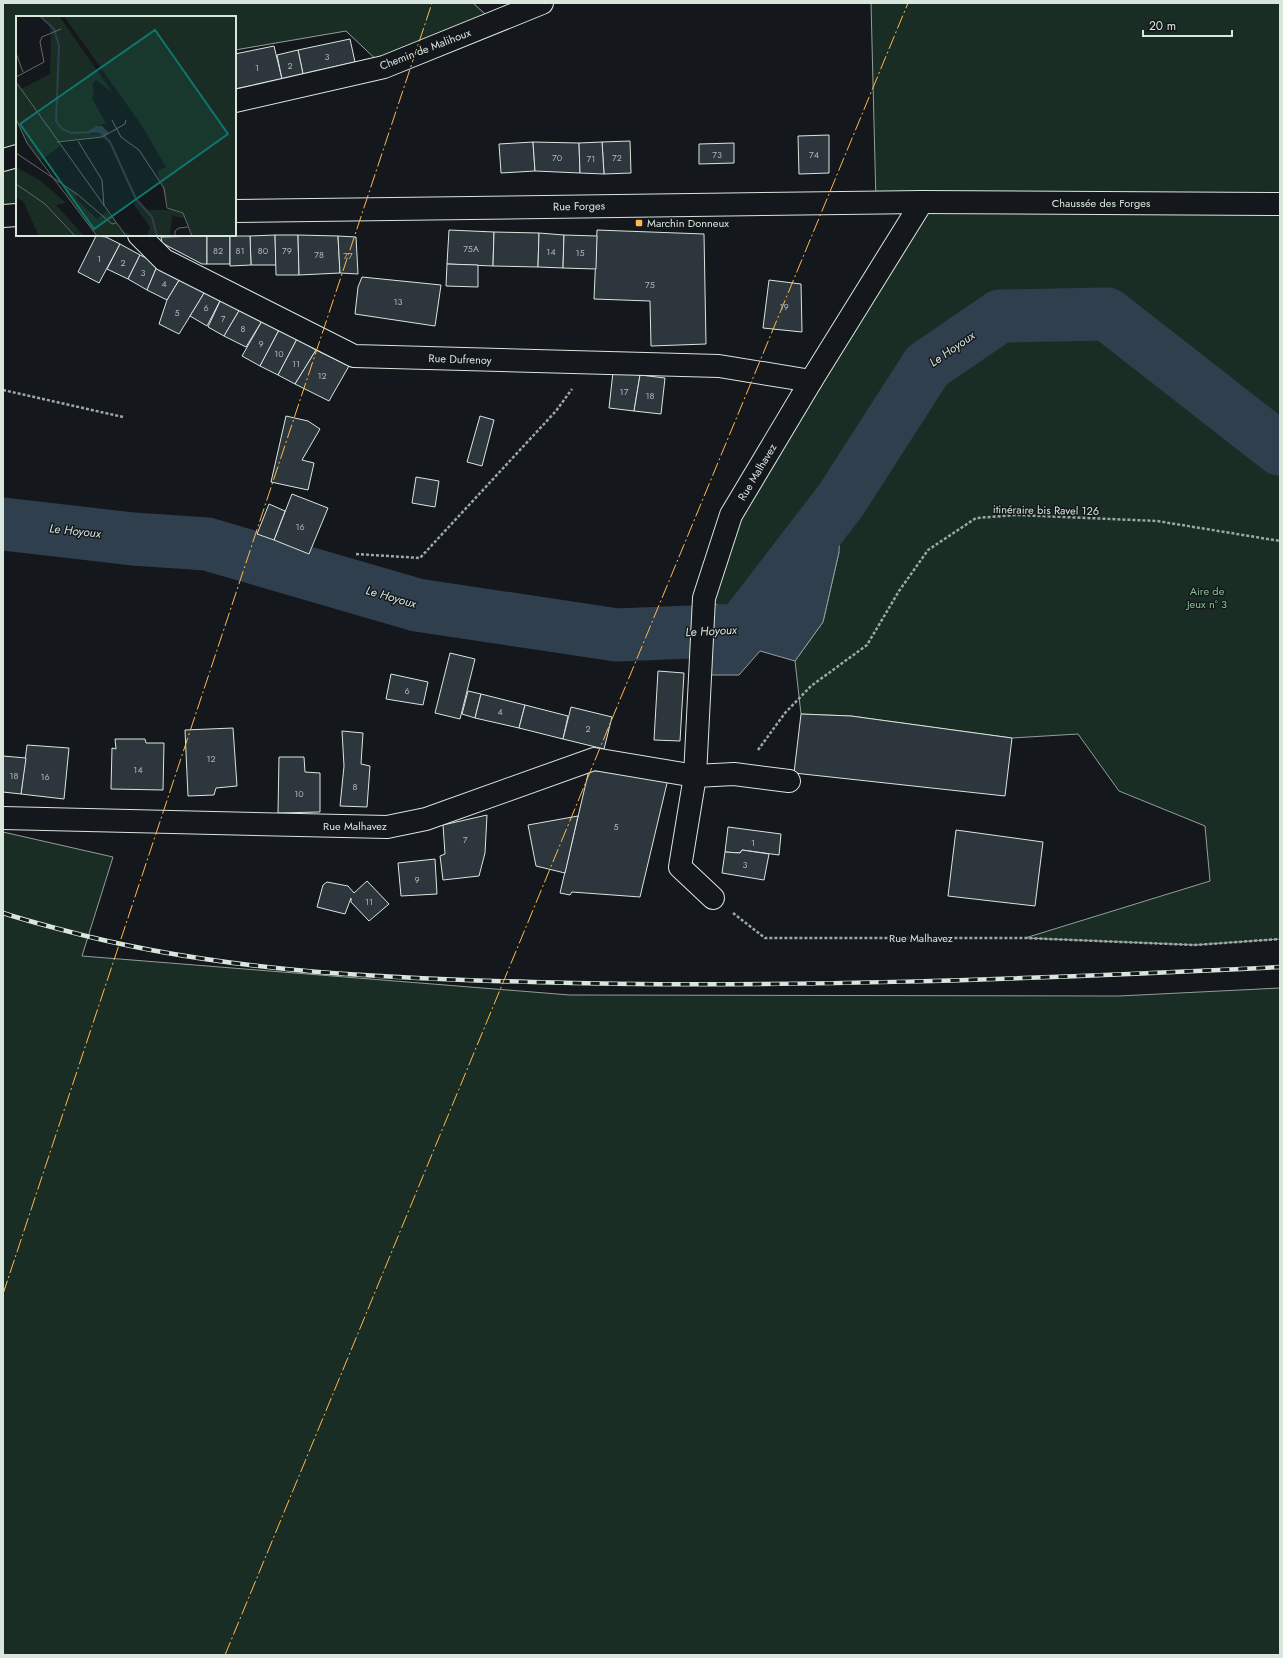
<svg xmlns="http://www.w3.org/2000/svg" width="1283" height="1658" font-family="Jost,sans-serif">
<rect width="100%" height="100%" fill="#14181c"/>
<g fill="#1a2d24" stroke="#939e99">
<path d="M 3,3 L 473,3 L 494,22 L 384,67 L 346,31 L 235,50 L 235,17 L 17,17 L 17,215 L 3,216 Z"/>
<path d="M 871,3 L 1280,3 L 1280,939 L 1195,945 L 1025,938 L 1210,881 L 1205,826 L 1119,791 L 1078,734 L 1012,738 L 851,716 L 801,714 L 795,661 L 823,622 L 839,552 L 798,520 L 740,617 L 704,598 L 731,515 L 922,203 L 876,203 Z"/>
<path d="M 3,832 L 113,857 L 82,956 L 570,995 L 1119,996 L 1280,988 L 1280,1655 L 3,1655 Z"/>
</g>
<path fill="#2f3f4d" stroke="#939e99" d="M 841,500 L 839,552 L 823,622 L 795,661 L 760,651 L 739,675 L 699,675 L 704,598 L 740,617 L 798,520 Z"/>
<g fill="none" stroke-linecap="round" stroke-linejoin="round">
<path stroke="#2f3f4d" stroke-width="53" d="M 3,524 L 133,539 L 207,544 L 417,605 L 617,635 L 741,630 L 841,500 L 927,366 L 1000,316 L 1107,314 L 1280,449"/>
</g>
<g fill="#2c363c" stroke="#d8e6dc">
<path d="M 350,39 L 355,62 L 303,74 L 298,50 Z"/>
<path d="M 274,46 L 282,79 L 235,89 L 235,54 Z"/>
<path d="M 298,50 L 303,74 L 282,79 L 277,55 Z"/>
<path d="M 829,135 L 829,173 L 799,174 L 798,136 Z"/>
<path d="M 630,141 L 631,173 L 604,174 L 602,142 Z"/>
<path d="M 533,142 L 535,171 L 501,173 L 499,144 Z"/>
<path d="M 533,142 L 579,143 L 580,173 L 535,171 Z"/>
<path d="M 602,142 L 604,174 L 580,173 L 579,143 Z"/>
<path d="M 734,143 L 734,163 L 699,164 L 699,144 Z"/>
<path d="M 449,230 L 494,232 L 493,266 L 447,264 Z"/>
<path d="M 597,230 L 704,234 L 706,344 L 651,346 L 650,301 L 594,299 Z"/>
<path d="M 494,232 L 539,233 L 538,267 L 493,266 Z"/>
<path d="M 539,233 L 564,235 L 563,268 L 538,267 Z"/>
<path d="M 275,235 L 276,265 L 251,265 L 250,236 Z"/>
<path d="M 275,235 L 298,235 L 299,275 L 276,275 Z"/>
<path d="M 298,235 L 338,236 L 340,273 L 299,275 Z"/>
<path d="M 564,235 L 597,236 L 596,269 L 563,268 Z"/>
<path d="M 96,236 L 106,237 L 120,244 L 99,283 L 78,272 Z"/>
<path d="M 207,236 L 207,264 L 202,264 L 162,243 L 161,237 Z"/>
<rect x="207" y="236" width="23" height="28"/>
<path d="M 230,236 L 250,236 L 251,265 L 230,266 Z"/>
<path d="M 338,236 L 356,237 L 358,274 L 340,273 Z"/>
<path d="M 120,244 L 140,255 L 128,279 L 107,269 Z"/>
<path d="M 140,255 L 158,264 L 147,290 L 128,279 Z"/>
<path d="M 158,264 L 181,277 L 167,300 L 147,290 Z"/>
<path d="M 447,264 L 478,265 L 478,287 L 446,286 Z"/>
<path d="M 181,277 L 206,290 L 179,334 L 159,324 L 167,300 Z"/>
<path d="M 362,277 L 441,285 L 435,326 L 355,314 L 358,287 Z"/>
<path d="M 769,280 L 801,284 L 802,332 L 763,328 Z"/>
<path d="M 206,290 L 221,299 L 207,326 L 190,316 Z"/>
<path d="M 221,299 L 240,309 L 224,336 L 208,327 Z"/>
<path d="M 240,309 L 262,321 L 246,347 L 224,336 Z"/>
<path d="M 262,321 L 279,330 L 260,366 L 242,356 Z"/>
<path d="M 279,330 L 297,339 L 278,375 L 260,366 Z"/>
<path d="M 297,339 L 316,350 L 295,384 L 278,375 Z"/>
<path d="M 316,350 L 349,366 L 329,401 L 295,384 Z"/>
<path d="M 613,372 L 640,375 L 634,411 L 609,408 Z"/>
<path d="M 640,375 L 665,378 L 661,414 L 634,411 Z"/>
<path d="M 286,416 L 308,421 L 320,429 L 302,460 L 314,463 L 308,490 L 271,482 Z"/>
<path d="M 480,416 L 494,420 L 482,466 L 467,462 Z"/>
<path d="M 416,477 L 439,481 L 435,507 L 412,503 Z"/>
<path d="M 292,494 L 328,508 L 309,554 L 274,540 Z"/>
<path d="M 269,504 L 285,511 L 274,540 L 257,534 Z"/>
<path d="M 450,653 L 475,659 L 460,719 L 435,713 Z"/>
<path d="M 658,671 L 684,673 L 680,741 L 654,740 Z"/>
<path d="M 391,674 L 428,682 L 423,705 L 386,699 Z"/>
<path d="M 468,691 L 481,694 L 475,718 L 462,714 Z"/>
<path d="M 481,694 L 525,705 L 519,728 L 475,718 Z"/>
<path d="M 525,705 L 568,716 L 563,739 L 519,728 Z"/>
<path d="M 571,707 L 612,717 L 604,749 L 563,739 Z"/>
<path d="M 801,714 L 851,716 L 1012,738 L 1005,796 L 794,773 Z"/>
<path d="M 233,728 L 237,786 L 216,788 L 214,795 L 188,796 L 185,730 Z"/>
<path d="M 342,731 L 363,733 L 361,764 L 370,766 L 367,807 L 340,806 L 344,766 Z"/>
<path d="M 115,739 L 145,739 L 146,743 L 164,743 L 163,790 L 111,789 L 112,748 L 116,749 Z"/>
<path d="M 27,745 L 69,748 L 64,799 L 21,794 Z"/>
<path d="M 3,756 L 26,758 L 21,794 L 3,792 Z"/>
<path d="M 279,757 L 304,757 L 305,772 L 320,773 L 320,812 L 278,813 Z"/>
<path d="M 589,770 L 668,779 L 640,897 L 572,892 L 570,895 L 560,893 Z"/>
<path d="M 487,815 L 485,853 L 479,876 L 443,880 L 440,856 L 445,854 L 443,825 Z"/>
<path d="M 578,816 L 565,873 L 536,866 L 528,825 Z"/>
<path d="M 728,827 L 781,834 L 779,855 L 742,850 L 740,853 L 725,852 Z"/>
<path d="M 956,830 L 1043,842 L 1035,906 L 948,896 Z"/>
<path d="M 742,850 L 769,854 L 764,880 L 722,873 L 725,852 L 740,853 Z"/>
<path d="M 435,859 L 437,894 L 401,896 L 398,863 Z"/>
<path d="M 367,881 L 389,904 L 369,921 L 351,902 L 351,898 L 345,914 L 317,907 L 323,885 L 327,882 L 348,886 L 354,893 Z"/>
</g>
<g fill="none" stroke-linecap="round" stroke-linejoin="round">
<defs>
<g id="street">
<path d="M 235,101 L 384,67 L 542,3"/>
<path d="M 3,160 L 17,156"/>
<path d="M 139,235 L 164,260 L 354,356 L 719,366 L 811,381"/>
<path d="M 3,818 L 387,827 L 426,819 L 594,759 L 695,776 L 734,774 L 789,781"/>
<path d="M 713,898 L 680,867 L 695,776 L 704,598 L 731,515 L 811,381 L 922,202"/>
</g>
<g id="secondary">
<path d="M 235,211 L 922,202 L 1280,204"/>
<path d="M 3,216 L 17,215"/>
</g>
</defs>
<use href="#street" stroke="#d8e6dc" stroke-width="24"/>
<use href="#secondary" stroke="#d8e6dc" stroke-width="24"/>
<g stroke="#9da8a2" stroke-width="2.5" stroke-dasharray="3 2" stroke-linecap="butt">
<path d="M 3,390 L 123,417"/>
<path d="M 356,554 L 420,558 L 556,411 L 572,389"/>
<path d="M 758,750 L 785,713 L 811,686 L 867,645 L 899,591 L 928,550 L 976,518 L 1017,515 L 1157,521 L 1280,541"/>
<path d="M 733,913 L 765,938 L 1025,938 L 1195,945 L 1280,939"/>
</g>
<use href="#street" stroke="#14181c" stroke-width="22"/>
<use href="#secondary" stroke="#14181c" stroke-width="22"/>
<defs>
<path id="rail" d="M 3,913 C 21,919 40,924 59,929 C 213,971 373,978 532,982 C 782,989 1031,979 1280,967"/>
</defs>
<use href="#rail" stroke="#d8e6dc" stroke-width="4.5"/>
<use href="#rail" stroke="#14181c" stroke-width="3" stroke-dasharray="9" stroke-linecap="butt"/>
<g stroke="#ffb74d" stroke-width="1" stroke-dasharray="14 3 2 3" stroke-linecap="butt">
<path d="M 3,1294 L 432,3"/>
<path d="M 225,1655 L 908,3"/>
</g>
</g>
<rect fill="#ffb74d" stroke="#14181c" stroke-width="1.5" x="635" y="219" width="8" height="8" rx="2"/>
<g text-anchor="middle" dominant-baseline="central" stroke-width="3" stroke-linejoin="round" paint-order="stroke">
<g font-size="9" fill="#adbab4">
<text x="327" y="56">3</text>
<text x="290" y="65">2</text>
<text x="257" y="67">1</text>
<text x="717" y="154">73</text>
<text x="814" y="154">74</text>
<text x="557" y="157">70</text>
<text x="617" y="157">72</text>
<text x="591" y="158">71</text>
<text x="471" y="248">75A</text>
<text x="218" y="250">82</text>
<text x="240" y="250">81</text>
<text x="263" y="250">80</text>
<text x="287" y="250">79</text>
<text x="551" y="251">14</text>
<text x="580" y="252">15</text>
<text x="319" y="254">78</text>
<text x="348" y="255">77</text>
<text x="99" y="258">1</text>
<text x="123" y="262">2</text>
<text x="143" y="272">3</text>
<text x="164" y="283">4</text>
<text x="650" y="284">75</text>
<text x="398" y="301">13</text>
<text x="784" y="306">19</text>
<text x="206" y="307">6</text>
<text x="177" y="312">5</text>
<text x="223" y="318">7</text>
<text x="243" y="328">8</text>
<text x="261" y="343">9</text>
<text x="279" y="353">10</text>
<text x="296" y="363">11</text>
<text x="322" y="375">12</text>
<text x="624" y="391">17</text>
<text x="650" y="395">18</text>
<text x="300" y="526">16</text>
<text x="407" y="690">6</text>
<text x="500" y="711">4</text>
<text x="588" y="728">2</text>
<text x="211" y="758">12</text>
<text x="138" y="769">14</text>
<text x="14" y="775">18</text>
<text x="45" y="776">16</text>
<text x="355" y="786">8</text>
<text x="299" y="793">10</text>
<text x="616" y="826">5</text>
<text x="465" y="839">7</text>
<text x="753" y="842">1</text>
<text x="745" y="864">3</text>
<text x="417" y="879">9</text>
<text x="369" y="901">11</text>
</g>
<g font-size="11" fill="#d8e6dc" stroke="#14181c">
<text transform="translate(425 49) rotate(-21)">Chemin de Malihoux</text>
<text x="1101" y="203">Chaussée des Forges</text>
<text transform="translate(579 206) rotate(-1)">Rue Forges</text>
<text transform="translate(460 359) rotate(2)">Rue Dufrenoy</text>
<text transform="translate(757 472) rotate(-59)">Rue Malhavez</text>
<text transform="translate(1046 510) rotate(1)">itinéraire bis Ravel 126</text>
<text x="355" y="826">Rue Malhavez</text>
<text x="921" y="938">Rue Malhavez</text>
</g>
<g font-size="11" fill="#d8e6dc" stroke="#14181c" text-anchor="start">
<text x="647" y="223">Marchin Donneux</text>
</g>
<g font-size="11" fill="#8ac095" stroke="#14181c">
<text x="1207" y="591">Aire de<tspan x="1207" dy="13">Jeux n° 3</tspan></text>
</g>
<g font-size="12" font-style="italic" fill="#d8e6dc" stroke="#14181c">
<text transform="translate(952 349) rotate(-35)">Le Hoyoux</text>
<text transform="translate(75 531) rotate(6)">Le Hoyoux</text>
<text transform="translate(391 597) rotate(16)">Le Hoyoux</text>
<text transform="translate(711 631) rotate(-3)">Le Hoyoux</text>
</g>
</g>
<g transform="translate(16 16)">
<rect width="220" height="220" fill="#14181c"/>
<path d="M 24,0 L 43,0 L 96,76 L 80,64 L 76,68 L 78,77 L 76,83 L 90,107 L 81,110 L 74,118 L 86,117 L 86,121 L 42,126 L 44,130 L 24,145 L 11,127 L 0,102 L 0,66 L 5,73 L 34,58 L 35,17 L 33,8 ZM 48,0 L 220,0 L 220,220 L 176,220 L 169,202 L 156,200 L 154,220 L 131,220 L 134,211 L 118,189 L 120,183 L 131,194 L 153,194 L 141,155 L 150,151 L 126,110 ZM 0,151 L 25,165 L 50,187 L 40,189 L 68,220 L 23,220 L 7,185 L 0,181 ZM 51,171 L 61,178 L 60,183 L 81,203 L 91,195 L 105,214 L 118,220 L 81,220 L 50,179 Z" fill="#1a2d24"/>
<path d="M 81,110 L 86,110 L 93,117 L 86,121 L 85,117 L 70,116 Z" fill="#2f3f4d"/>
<path fill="none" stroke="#2f3f4d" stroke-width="2" d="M 24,0 L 38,13 L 43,30 L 40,105 L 46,113 L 55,117 L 77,116M 85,117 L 94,126 L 120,183 L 136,201 L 141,220"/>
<path fill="none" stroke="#626a69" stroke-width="1" d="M 0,37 L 7,56M 0,61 L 28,46 L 24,26 L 26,21 L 45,13M 0,66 L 110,220M 0,103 L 11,127 L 81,220M 96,104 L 105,121 L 123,134 L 148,172 L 151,192 L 167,197 L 176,220M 62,125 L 86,164 L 88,190M 41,126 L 86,121 L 109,108 L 110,104M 0,137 L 61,178 L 96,208 L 100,207M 0,168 L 29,188 L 59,220M 159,220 L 159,215 L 163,212 L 172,211"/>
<path fill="#0f766e" fill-opacity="0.15" stroke="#0f766e" stroke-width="2" d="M 139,14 L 212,118 L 78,213 L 4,108 Z"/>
<rect width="220" height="220" fill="none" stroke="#d8e6dc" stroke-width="2"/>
</g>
<rect width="1283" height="1658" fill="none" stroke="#d8e6dc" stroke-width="8"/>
<path d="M1143 30v6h89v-6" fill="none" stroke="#d8e6dc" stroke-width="2"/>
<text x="1149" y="30" font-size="12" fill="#d8e6dc" stroke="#14181c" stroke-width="3" paint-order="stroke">20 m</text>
</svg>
